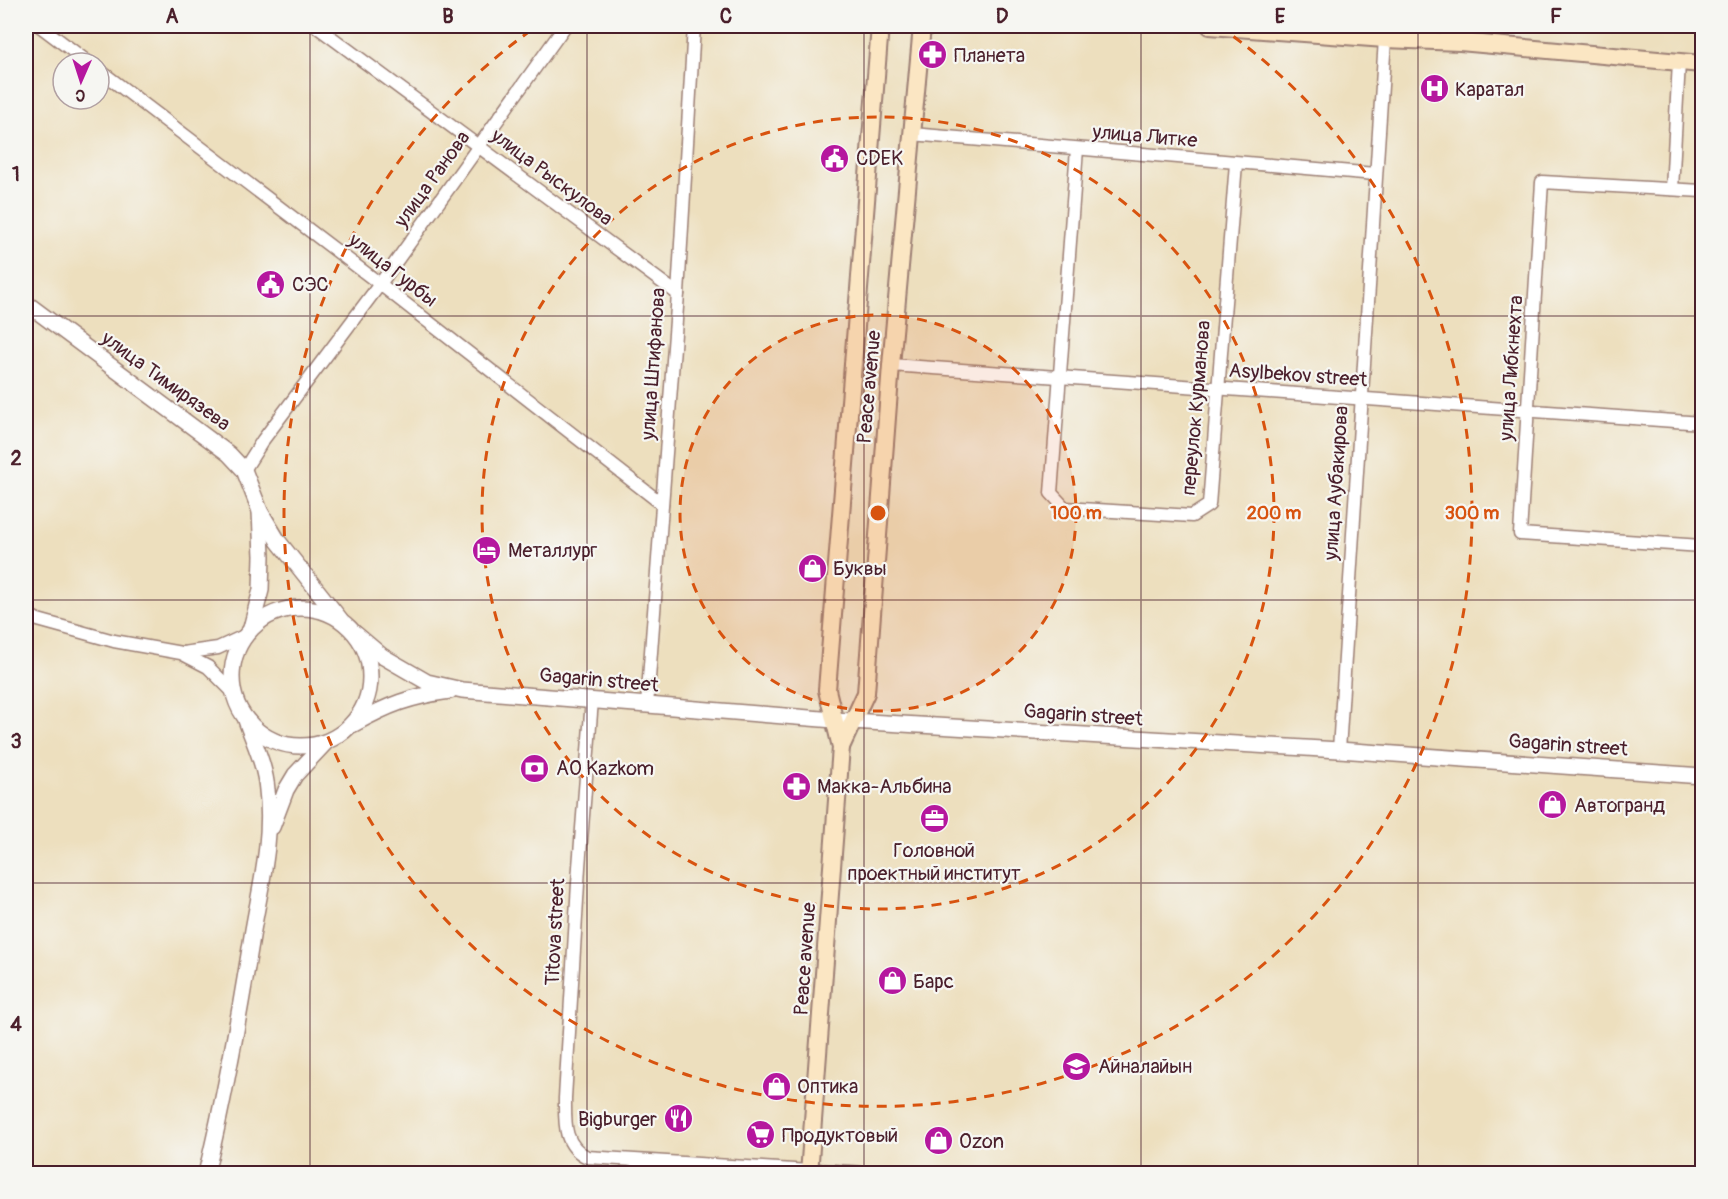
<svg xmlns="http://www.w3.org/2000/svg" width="1728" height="1199" font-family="Pangolin,sans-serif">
<rect width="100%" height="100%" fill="#f6f6f2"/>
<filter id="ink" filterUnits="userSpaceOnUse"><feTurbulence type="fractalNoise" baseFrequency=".0167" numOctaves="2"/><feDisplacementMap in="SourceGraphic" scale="12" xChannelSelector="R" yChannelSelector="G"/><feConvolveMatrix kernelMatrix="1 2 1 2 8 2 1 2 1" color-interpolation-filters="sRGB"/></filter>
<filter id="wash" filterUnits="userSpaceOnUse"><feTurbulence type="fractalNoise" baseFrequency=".008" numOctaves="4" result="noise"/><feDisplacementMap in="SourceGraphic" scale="24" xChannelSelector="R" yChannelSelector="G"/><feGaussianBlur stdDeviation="1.35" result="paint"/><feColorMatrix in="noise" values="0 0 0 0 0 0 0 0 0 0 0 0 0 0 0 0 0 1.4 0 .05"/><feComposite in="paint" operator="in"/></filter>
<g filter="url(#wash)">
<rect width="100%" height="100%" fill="#eddfbe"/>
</g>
<g filter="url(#ink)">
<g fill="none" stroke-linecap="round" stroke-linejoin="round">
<defs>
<g id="minor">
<path d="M 40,26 L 89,63"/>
<path d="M 316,26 L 678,294"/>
<path d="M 1460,42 L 1460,26"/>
<path d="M 99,70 L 380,284 L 662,504"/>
<path d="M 912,134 L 1375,174"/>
<path d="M 1077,149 L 1051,493 L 1065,508 L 1192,516 L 1209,505 L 1236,163"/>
<path d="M 1672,189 L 1679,62"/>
<path d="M 1702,191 L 1542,182 L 1520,534 L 1702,546"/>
<path d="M 891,365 L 1702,423"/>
<path d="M 244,470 L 263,440 L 380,284 L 565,26"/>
<path d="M 26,614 L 38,620 L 114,641 L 181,653 L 208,667 L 233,692"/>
<path d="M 183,653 L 218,648 L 244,636"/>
<path d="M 592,700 L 579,867 L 565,1098 C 565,1123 563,1145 587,1157 L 809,1171"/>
<path d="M 647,705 L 678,294 L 694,26"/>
<path d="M 1339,750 L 1385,39"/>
</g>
<g id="tertiary">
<path d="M 26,303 L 229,454 L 244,470 L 260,511 L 278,541 L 340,619"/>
<circle cx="301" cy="677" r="69"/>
<path d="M 251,628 L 261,590 L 262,556 L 260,511"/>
<path d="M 356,634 L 382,656 L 427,682 L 462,690 L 834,720 L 1339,750 L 1702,776"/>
<path d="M 354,724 C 388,705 411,696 450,691"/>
<path d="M 272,827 L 286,790 L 295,775 L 326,742"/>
<path d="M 809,1171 L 859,1174"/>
<path d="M 206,1174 C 226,1093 240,1012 253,930 C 261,884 273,837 267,790 C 265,765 254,743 246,720"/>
</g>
<g id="secondary">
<path d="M 1210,26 L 1385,39 L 1460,42 L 1702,64"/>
<path d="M 841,747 L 866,693 L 891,365 L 922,26"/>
<path d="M 809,1174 L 841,747 L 827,690 L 880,26"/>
</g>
</defs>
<use href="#minor" stroke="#9c7f74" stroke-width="15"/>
<use href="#tertiary" stroke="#9c7f74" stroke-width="18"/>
<use href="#secondary" stroke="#9c7f74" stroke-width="20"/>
<use href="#minor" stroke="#fff" stroke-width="12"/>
<use href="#tertiary" stroke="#fff" stroke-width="15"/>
<use href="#secondary" stroke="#fbe6c3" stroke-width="16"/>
</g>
</g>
<path fill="none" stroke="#4a1f2b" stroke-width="1.5" stroke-opacity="0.55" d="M 310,26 L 310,1174M 587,26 L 587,1174M 864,26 L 864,1174M 1141,26 L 1141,1174M 1418,26 L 1418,1174M 26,316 L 1702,316M 26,600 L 1702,600M 26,883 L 1702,883"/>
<circle cx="878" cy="513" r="198" fill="#d8530f" fill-opacity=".12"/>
<g fill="none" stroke="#d8530f" stroke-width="3" stroke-dasharray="10 8">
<circle cx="878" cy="513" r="198"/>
<circle cx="878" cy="513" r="396"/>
<path d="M1219 26A594 594 0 1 1 537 26"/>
</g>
<defs>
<symbol id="pharmacy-disc" viewBox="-11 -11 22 22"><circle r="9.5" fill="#b5179e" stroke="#f6f6f2"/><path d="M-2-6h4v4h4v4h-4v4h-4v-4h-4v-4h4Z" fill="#fff"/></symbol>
<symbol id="hospital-disc" viewBox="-11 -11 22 22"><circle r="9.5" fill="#b5179e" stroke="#f6f6f2"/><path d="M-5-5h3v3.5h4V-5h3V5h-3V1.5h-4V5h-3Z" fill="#fff"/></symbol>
<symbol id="civic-disc" viewBox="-11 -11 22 22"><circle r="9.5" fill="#b5179e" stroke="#f6f6f2"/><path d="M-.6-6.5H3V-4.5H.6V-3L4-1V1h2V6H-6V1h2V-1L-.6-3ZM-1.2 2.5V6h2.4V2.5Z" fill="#fff"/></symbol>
<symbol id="hotel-disc" viewBox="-11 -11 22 22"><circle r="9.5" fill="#b5179e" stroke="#f6f6f2"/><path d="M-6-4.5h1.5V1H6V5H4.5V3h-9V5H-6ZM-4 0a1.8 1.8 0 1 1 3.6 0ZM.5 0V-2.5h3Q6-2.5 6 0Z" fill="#fff"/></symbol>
<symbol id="shop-disc" viewBox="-11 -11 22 22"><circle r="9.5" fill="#b5179e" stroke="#f6f6f2"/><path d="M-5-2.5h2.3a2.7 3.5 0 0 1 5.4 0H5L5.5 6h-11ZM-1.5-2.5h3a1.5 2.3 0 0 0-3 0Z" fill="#fff"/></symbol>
<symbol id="bank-disc" viewBox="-11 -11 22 22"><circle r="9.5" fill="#b5179e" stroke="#f6f6f2"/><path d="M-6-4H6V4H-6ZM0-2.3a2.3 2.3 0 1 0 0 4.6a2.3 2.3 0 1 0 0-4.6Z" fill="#fff"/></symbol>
<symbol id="office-disc" viewBox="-11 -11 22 22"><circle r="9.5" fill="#b5179e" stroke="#f6f6f2"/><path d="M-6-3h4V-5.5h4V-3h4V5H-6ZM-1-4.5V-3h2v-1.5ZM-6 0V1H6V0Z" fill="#fff"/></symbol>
<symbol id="school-disc" viewBox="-11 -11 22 22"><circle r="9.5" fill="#b5179e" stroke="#f6f6f2"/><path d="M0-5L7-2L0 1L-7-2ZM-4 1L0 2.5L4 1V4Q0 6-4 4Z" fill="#fff"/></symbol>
<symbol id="restaurant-disc" viewBox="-11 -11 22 22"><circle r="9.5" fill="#b5179e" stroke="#f6f6f2"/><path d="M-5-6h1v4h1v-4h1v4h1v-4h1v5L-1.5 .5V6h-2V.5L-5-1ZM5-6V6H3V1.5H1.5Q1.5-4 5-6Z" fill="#fff"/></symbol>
<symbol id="supermarket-disc" viewBox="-11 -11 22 22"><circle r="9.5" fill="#b5179e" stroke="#f6f6f2"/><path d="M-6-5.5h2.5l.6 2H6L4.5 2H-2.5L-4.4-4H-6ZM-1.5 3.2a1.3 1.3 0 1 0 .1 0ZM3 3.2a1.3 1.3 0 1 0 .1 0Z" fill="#fff"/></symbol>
</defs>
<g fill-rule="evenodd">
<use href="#pharmacy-disc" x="916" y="38" width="33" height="33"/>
<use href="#hospital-disc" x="1418" y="72" width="33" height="33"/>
<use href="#civic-disc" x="818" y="142" width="33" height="33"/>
<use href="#civic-disc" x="254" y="268" width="33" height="33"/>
<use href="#hotel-disc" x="470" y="534" width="33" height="33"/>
<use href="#shop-disc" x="796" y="552" width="33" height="33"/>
<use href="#bank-disc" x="518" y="752" width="33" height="33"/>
<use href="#pharmacy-disc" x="780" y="770" width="33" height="33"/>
<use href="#shop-disc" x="1536" y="788" width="33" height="33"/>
<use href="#office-disc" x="918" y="802" width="33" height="33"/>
<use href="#shop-disc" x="876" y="964" width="33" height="33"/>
<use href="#school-disc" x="1060" y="1050" width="33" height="33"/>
<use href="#shop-disc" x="760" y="1070" width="33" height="33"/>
<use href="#restaurant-disc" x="662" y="1102" width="33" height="33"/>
<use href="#supermarket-disc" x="744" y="1118" width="33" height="33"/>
<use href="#shop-disc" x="922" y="1124" width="33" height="33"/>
</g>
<g text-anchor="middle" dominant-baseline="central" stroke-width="4.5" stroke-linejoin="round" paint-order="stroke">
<g font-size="20" fill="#4a1f2b" stroke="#f6f6f2" text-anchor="start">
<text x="954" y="55">Планета</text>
<text x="1455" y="89">Каратал</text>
<text x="856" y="158">CDEK</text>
<text x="292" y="284">СЭС</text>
<text x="508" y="550">Металлург</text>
<text x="833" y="568">Буквы</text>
<text x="556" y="768">AO Kazkom</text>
<text x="817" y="786">Макка-Альбина</text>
<text x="1574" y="805">Автогранд</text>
<text x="934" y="850" text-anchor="middle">Головной<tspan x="934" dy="23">проектный институт</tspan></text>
<text x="913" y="981">Барс</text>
<text x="1098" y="1066">Айналайын</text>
<text x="797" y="1086">Оптика</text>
<text x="657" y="1119" text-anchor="end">Bigburger</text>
<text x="782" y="1135">Продуктовый</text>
<text x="959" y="1141">Ozon</text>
</g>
<g font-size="20" fill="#4a1f2b" stroke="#f6f6f2">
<text transform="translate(1145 136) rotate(5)">улица Литке</text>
<text transform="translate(552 177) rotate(37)">улица Рыскулова</text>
<text transform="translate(432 179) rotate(-54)">улица Ранова</text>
<text transform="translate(393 270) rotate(38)">улица Гурбы</text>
<text transform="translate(653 364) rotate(-86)">улица Штифанова</text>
<text transform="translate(1511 368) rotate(-86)">улица Либкнехта</text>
<text transform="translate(1298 375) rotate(4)">Asylbekov street</text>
<text transform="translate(166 381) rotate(36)">улица Тимирязева</text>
<text transform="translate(869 387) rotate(-85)">Peace avenue</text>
<text transform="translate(1196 408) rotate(-85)">переулок Курманова</text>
<text transform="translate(1336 483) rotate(-86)">улица Аубакирова</text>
<text transform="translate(599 680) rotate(5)">Gagarin street</text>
<text transform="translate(1083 715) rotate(4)">Gagarin street</text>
<text transform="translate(1568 745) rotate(4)">Gagarin street</text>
<text transform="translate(555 932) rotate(-87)">Titova street</text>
<text transform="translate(805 959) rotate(-86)">Peace avenue</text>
</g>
</g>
<circle cx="878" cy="513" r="9" fill="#d8530f" stroke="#f6f6f2" stroke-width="3"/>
<g font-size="18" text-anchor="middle" font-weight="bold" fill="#d8530f" stroke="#f6f6f2" stroke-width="4.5" stroke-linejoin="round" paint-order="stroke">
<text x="1076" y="519">100 m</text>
<text x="1274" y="519">200 m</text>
<text x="1472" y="519">300 m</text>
</g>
<rect width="1728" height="1199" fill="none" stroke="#f6f6f2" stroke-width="66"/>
<g transform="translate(81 81) rotate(183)"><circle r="28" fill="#f6f6f2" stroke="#b1a0a2" stroke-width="1.5"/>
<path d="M0-4.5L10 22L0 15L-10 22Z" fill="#b5179e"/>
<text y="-9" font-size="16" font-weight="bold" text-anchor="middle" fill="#4a1f2b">С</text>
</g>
<rect x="33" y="33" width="1662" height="1133" fill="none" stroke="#4a1f2b" stroke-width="2"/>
<g font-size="20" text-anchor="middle" font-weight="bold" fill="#4a1f2b">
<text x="172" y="23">A</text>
<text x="448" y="23">B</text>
<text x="726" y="23">C</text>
<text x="1002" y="23">D</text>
<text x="1280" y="23">E</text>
<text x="1556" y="23">F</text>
<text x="16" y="181">1</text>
<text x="16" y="465">2</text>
<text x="16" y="748">3</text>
<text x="16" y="1031">4</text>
</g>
</svg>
